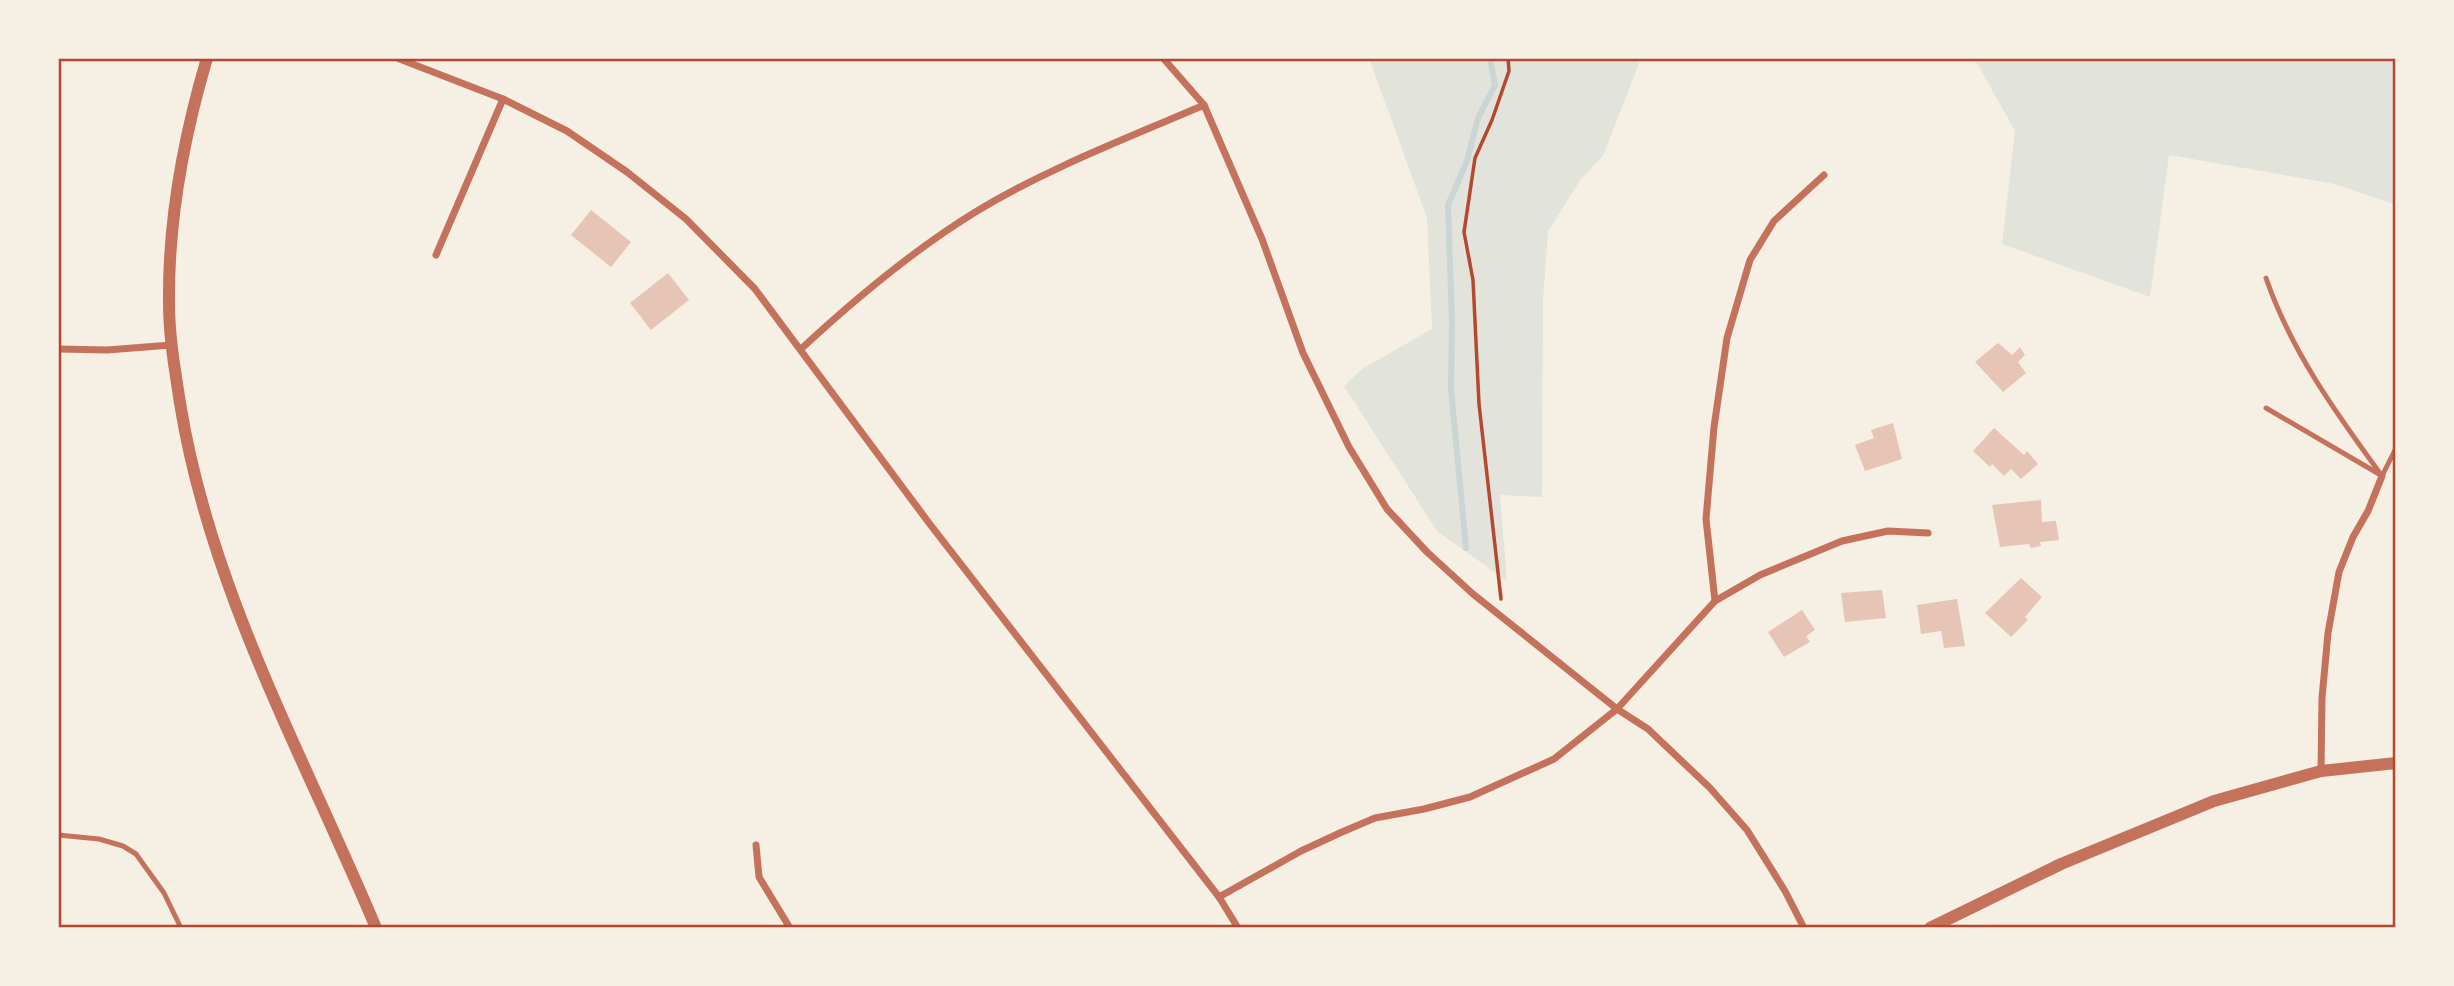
<svg xmlns="http://www.w3.org/2000/svg" width="2454" height="986" font-family="Signika,sans-serif">
<rect width="100%" height="100%" fill="#f6efe4"/>
<g fill="#e2e4dc">
<path d="M 1369,58 L 1641,58 L 1603,156 L 1581,179 L 1548,232 L 1543,300 L 1542,497 L 1500,495 L 1507,581 L 1437,531 L 1344,386 L 1362,369 L 1432,329 L 1427,218 Z"/>
<path d="M 1974,58 L 2396,58 L 2396,205 L 2335,184 L 2169,155 L 2150,297 L 2002,244 L 2015,131 Z"/>
</g>
<g fill="none" stroke-linecap="round" stroke-linejoin="round">
<path stroke="#c9d6d2" stroke-width="6" d="M 1466,548 L 1451,389 L 1452,322 L 1448,205 L 1467,161 L 1478,118 L 1495,85 L 1490,58"/>
</g>
<g fill="#e6c5b7">
<path d="M 591,210 L 631,242 L 611,267 L 571,235 Z"/>
<path d="M 668,273 L 689,300 L 651,330 L 630,303 Z"/>
<path d="M 1998,343 L 2012,355 L 2020,347 L 2025,355 L 2018,362 L 2026,373 L 2003,392 L 1975,362 Z"/>
<path d="M 1893,423 L 1902,459 L 1865,471 L 1855,445 L 1874,438 L 1871,430 Z"/>
<path d="M 1994,428 L 2024,455 L 2027,451 L 2038,464 L 2021,479 L 2011,469 L 2004,476 L 1992,464 L 1990,467 L 1973,451 Z"/>
<path d="M 2041,500 L 2042,522 L 2056,521 L 2059,540 L 2040,542 L 2041,546 L 2031,548 L 2029,544 L 2000,547 L 1992,505 Z"/>
<path d="M 2021,578 L 2042,597 L 2025,617 L 2028,620 L 2011,637 L 1985,613 Z"/>
<path d="M 1882,590 L 1886,618 L 1845,622 L 1841,593 Z"/>
<path d="M 1957,599 L 1965,646 L 1944,648 L 1941,631 L 1921,634 L 1917,605 Z"/>
<path d="M 1802,610 L 1815,630 L 1806,636 L 1810,642 L 1784,657 L 1768,632 Z"/>
</g>
<g fill="none" stroke-linecap="round" stroke-linejoin="round">
<path stroke="#b5482f" stroke-width="3.5" d="M 1501,599 L 1479,404 L 1473,280 L 1464,232 L 1475,158 L 1492,120 L 1509,71 L 1508,58"/>
<g stroke="#c5725c" stroke-width="5">
<path d="M 2266,278 C 2291,351 2336,413 2382,476"/>
<path d="M 2266,408 L 2379,474"/>
<path d="M 2382,476 L 2396,448"/>
<path d="M 58,835 L 99,839 L 123,846 L 136,854 L 164,893 L 181,928"/>
</g>
<g stroke="#c5725c" stroke-width="7">
<path d="M 397,58 L 503,99 L 567,131 L 627,172 L 686,219 L 755,289 L 929,523 L 1219,897 L 1238,928"/>
<path d="M 1163,58 L 1204,105 L 1262,239 L 1303,353 L 1349,447 L 1387,509 L 1427,552 L 1473,594 L 1617,709 L 1648,729 L 1710,788 L 1747,830 L 1785,891 L 1804,928"/>
<path d="M 436,255 L 503,99"/>
<path d="M 58,349 L 107,350 L 171,345"/>
<path d="M 801,349 C 856,298 913,250 977,211 C 1048,168 1128,138 1204,105"/>
<path d="M 1715,601 L 1706,519 L 1714,427 L 1727,338 L 1750,260 L 1774,221 L 1824,175"/>
<path d="M 2321,771 L 2322,698 L 2328,633 L 2339,572 L 2353,537 L 2368,511 L 2382,476"/>
<path d="M 756,845 L 759,877 L 790,928"/>
<path d="M 1219,897 L 1301,851 L 1342,832 L 1375,818 L 1424,809 L 1470,797 L 1554,759 L 1617,709 L 1715,601 L 1760,575 L 1842,541 L 1888,531 L 1928,533"/>
</g>
<g stroke="#c5725c" stroke-width="12">
<path d="M 207,58 C 184,136 168,221 169,303 C 169,337 175,370 180,403 C 210,590 304,756 376,928"/>
<path d="M 1930,928 L 2061,864 L 2214,801 L 2321,771 L 2396,763"/>
</g>
</g>
<rect width="2454" height="986" fill="none" stroke="#f6efe4" stroke-width="119"/>
<rect x="60" y="60" width="2334" height="866" fill="none" stroke="#b5482f" stroke-width="2.5"/>
</svg>
